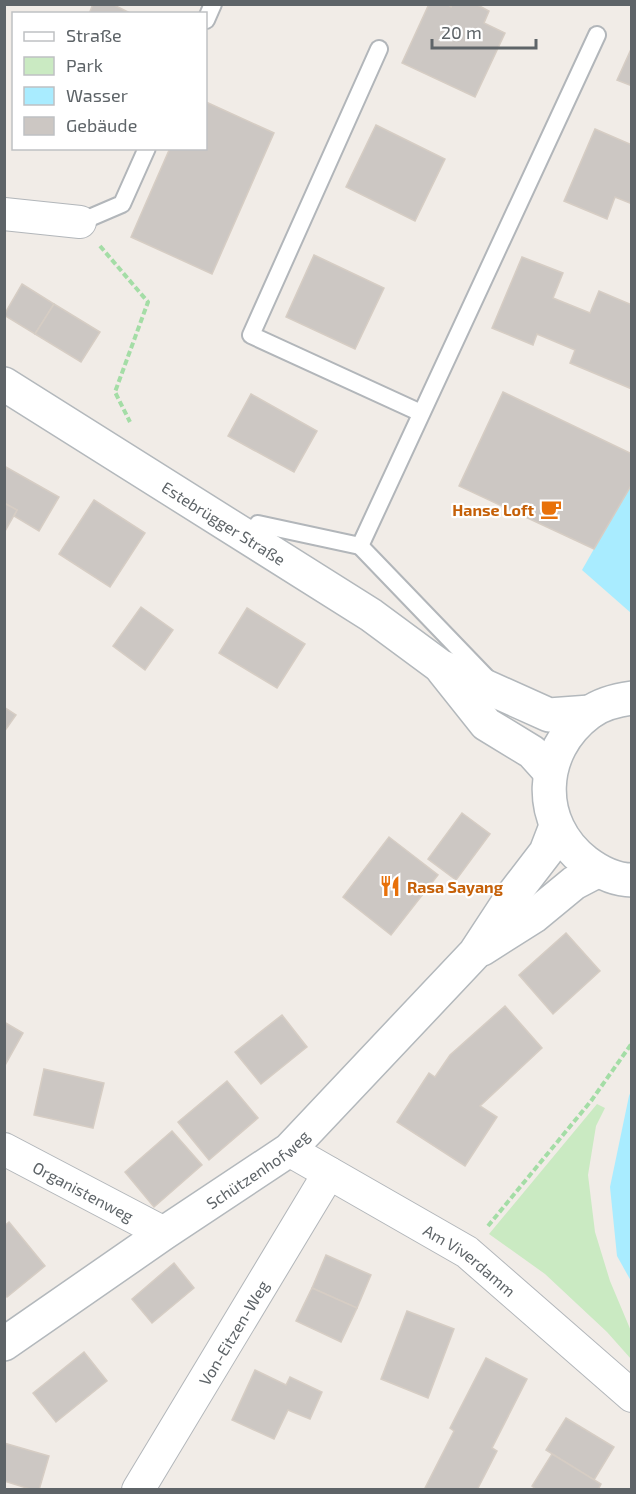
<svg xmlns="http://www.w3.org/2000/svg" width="636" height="1494" font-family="'Exo 2',sans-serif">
<rect width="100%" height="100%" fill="#f1ece7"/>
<path fill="#caeac2" d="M 597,1104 L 605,1108 L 596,1126 L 588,1175 L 595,1232 L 610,1281 L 631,1331 L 631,1359 L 607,1332 L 545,1274 L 489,1234 Z"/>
<g fill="#a9ecff">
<path d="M 631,484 L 631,613 L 582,570 Z"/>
<path d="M 631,1091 L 631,1281 L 617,1256 L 610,1187 L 629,1096 Z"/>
</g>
<g fill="#ccc7c3" stroke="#d6cdc4" stroke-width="1.5">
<path d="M 93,4 L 112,4 L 132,14 L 89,14 Z"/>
<path d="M 429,4 L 447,4 L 451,7 L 452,4 L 476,4 L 489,11 L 484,23 L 505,33 L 475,97 L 402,63 Z"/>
<path d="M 632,47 L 632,86 L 617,80 Z"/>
<path d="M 206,102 L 274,133 L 212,274 L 131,237 L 170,148 L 206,148 Z"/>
<path d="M 376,125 L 445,159 L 415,221 L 346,187 Z"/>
<path d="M 595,129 L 632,145 L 632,204 L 615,197 L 607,219 L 564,201 Z"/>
<path d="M 314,255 L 384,288 L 355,349 L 286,317 Z"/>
<path d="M 522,257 L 563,273 L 553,298 L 590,313 L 599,291 L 632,305 L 632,389 L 570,363 L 575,350 L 537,334 L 533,345 L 492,328 Z"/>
<path d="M 22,284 L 54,304 L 35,334 L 4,315 Z"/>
<path d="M 54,304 L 100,332 L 81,362 L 35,334 Z"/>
<path d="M 503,392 L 632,454 L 632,484 L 594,549 L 459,486 Z"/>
<path d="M 251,394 L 317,431 L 294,472 L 228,436 Z"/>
<path d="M 4,466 L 59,497 L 39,531 L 14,516 L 17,510 L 4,503 Z"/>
<path d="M 94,500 L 145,533 L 110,587 L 59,554 Z"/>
<path d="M 4,503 L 17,510 L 4,533 Z"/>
<path d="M 141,607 L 173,630 L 145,670 L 113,646 Z"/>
<path d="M 247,608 L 305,644 L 277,688 L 219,653 Z"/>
<path d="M 4,707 L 16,715 L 4,732 Z"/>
<path d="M 462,813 L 490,834 L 456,880 L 428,859 Z"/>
<path d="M 389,837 L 438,875 L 391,935 L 343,897 Z"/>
<path d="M 566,933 L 600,971 L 553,1014 L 519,975 Z"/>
<path d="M 505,1006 L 542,1048 L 480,1106 L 497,1117 L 465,1166 L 397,1122 L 429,1073 L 435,1077 L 450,1055 Z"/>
<path d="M 282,1015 L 307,1047 L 261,1084 L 235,1052 Z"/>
<path d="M 4,1022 L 23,1033 L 4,1067 Z"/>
<path d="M 44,1069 L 104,1083 L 93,1128 L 34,1115 Z"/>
<path d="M 227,1081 L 258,1118 L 209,1160 L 178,1122 Z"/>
<path d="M 172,1131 L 202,1165 L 154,1207 L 125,1172 Z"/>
<path d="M 9,1222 L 45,1266 L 7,1297 L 4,1294 L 4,1226 Z"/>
<path d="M 326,1255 L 371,1275 L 357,1308 L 312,1288 Z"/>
<path d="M 174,1263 L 194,1288 L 152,1323 L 132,1299 Z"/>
<path d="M 312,1288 L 357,1308 L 341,1342 L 296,1321 Z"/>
<path d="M 407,1311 L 454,1329 L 428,1398 L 381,1379 Z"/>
<path d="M 84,1352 L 107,1381 L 56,1422 L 33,1393 Z"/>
<path d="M 486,1358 L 527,1379 L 492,1448 L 497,1451 L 477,1490 L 424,1490 L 454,1431 L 450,1428 Z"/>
<path d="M 255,1370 L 286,1385 L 290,1377 L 322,1392 L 310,1419 L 288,1410 L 274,1439 L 232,1420 Z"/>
<path d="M 566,1418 L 614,1447 L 594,1480 L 546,1450 Z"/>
<path d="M 4,1443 L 49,1456 L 39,1490 L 33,1490 L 4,1481 Z"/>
<path d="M 552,1454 L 601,1484 L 598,1490 L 537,1490 L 532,1486 Z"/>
</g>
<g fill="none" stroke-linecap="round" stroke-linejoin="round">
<defs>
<g id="lane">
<path d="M 206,20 L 213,4"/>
<path d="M 379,49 L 251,335 L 421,413"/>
<path d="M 80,222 L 122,204 L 147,148"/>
<path d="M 248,539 L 258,524 L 360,546 L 597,35"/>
<path d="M 360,546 L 486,677"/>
</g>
<g id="street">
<path d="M 4,214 L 80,222"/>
<path id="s1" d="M 4,1149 L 164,1233"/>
<path id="s2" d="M 289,1150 L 467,1252 L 632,1396"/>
<path id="s3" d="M 138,1490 L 329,1173"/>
</g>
<g id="secondary">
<path id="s4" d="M 4,384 L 371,615 L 440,666 L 549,715 L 590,712"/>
<path d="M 443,670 L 486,724 L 532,752 L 550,772"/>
<path d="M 632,698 C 617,700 601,704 589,713 C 538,751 535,823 586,862 C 598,871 615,880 632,880"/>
<path d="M 482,949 L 534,916 L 574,883 L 597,871"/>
<path id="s5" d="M 4,1344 L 164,1233 L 289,1150 L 475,953 L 513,895 L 546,852 L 556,826"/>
</g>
</defs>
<use href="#lane" stroke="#b2b6ba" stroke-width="20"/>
<use href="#street" stroke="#b2b6ba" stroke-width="34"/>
<use href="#secondary" stroke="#b3b8bc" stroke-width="36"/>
<g stroke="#a4dda6" stroke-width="4" stroke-dasharray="6 3" stroke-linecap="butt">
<path d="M 100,246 L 148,302 L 115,392 L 130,422"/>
<path d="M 488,1226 L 591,1101 L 632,1043"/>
</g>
<use href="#lane" stroke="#fff" stroke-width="16"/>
<use href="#street" stroke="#fff" stroke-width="32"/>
<use href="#secondary" stroke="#fff" stroke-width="33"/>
</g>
<defs>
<symbol id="cafe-bare" viewBox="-9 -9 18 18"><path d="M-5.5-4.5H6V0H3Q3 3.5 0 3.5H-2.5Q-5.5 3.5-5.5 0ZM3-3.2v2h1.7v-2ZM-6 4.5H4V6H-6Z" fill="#e8710a" stroke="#fff" stroke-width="2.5" paint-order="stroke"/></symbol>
<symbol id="restaurant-bare" viewBox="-9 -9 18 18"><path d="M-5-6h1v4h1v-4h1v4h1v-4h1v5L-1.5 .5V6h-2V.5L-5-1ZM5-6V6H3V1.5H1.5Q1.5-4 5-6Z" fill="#e8710a" stroke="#fff" stroke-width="2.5" paint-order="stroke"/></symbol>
</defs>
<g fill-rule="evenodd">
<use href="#cafe-bare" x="536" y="494" width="30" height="30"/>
<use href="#restaurant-bare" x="375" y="871" width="30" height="30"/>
</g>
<g text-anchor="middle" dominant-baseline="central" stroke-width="4.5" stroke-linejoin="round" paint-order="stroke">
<g font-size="16" font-weight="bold" fill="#c56008" stroke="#fff" text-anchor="end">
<text x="534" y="509">Hanse Loft</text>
<text x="407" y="886" text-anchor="start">Rasa Sayang</text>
</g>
<g font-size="16" fill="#5e6468" stroke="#fff">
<text stroke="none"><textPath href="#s4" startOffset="260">Estebrügger Straße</textPath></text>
<text stroke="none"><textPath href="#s5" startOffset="308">Schützenhofweg</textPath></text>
<text stroke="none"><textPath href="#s1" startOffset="90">Organistenweg</textPath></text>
<text stroke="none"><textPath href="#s2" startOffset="212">Am Viverdamm</textPath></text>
<text stroke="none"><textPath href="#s3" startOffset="184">Von-Eitzen-Weg</textPath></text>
</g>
</g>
<rect width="636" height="1494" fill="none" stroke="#5e6468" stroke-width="12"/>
<rect x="12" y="12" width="195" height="138" fill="#ffffff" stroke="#bfc1c3" stroke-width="1.5"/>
<rect x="24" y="32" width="30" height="9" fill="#ffffff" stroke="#bfc1c3" stroke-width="1.5"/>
<text x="66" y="42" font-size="18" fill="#5e6468">Straße</text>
<rect x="24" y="57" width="30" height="18" fill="#caeac2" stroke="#bfc1c3" stroke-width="1.5"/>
<text x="66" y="72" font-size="18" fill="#5e6468">Park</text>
<rect x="24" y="87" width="30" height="18" fill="#a9ecff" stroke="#bfc1c3" stroke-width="1.5"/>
<text x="66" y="102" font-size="18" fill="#5e6468">Wasser</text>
<rect x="24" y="117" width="30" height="18" fill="#ccc7c3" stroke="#bfc1c3" stroke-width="1.5"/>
<text x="66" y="132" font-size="18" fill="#5e6468">Gebäude</text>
<path d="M432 39v9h104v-9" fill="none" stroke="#5e6468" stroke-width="3"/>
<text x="441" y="39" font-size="18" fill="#5e6468" stroke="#ffffff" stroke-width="4.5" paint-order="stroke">20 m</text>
</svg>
